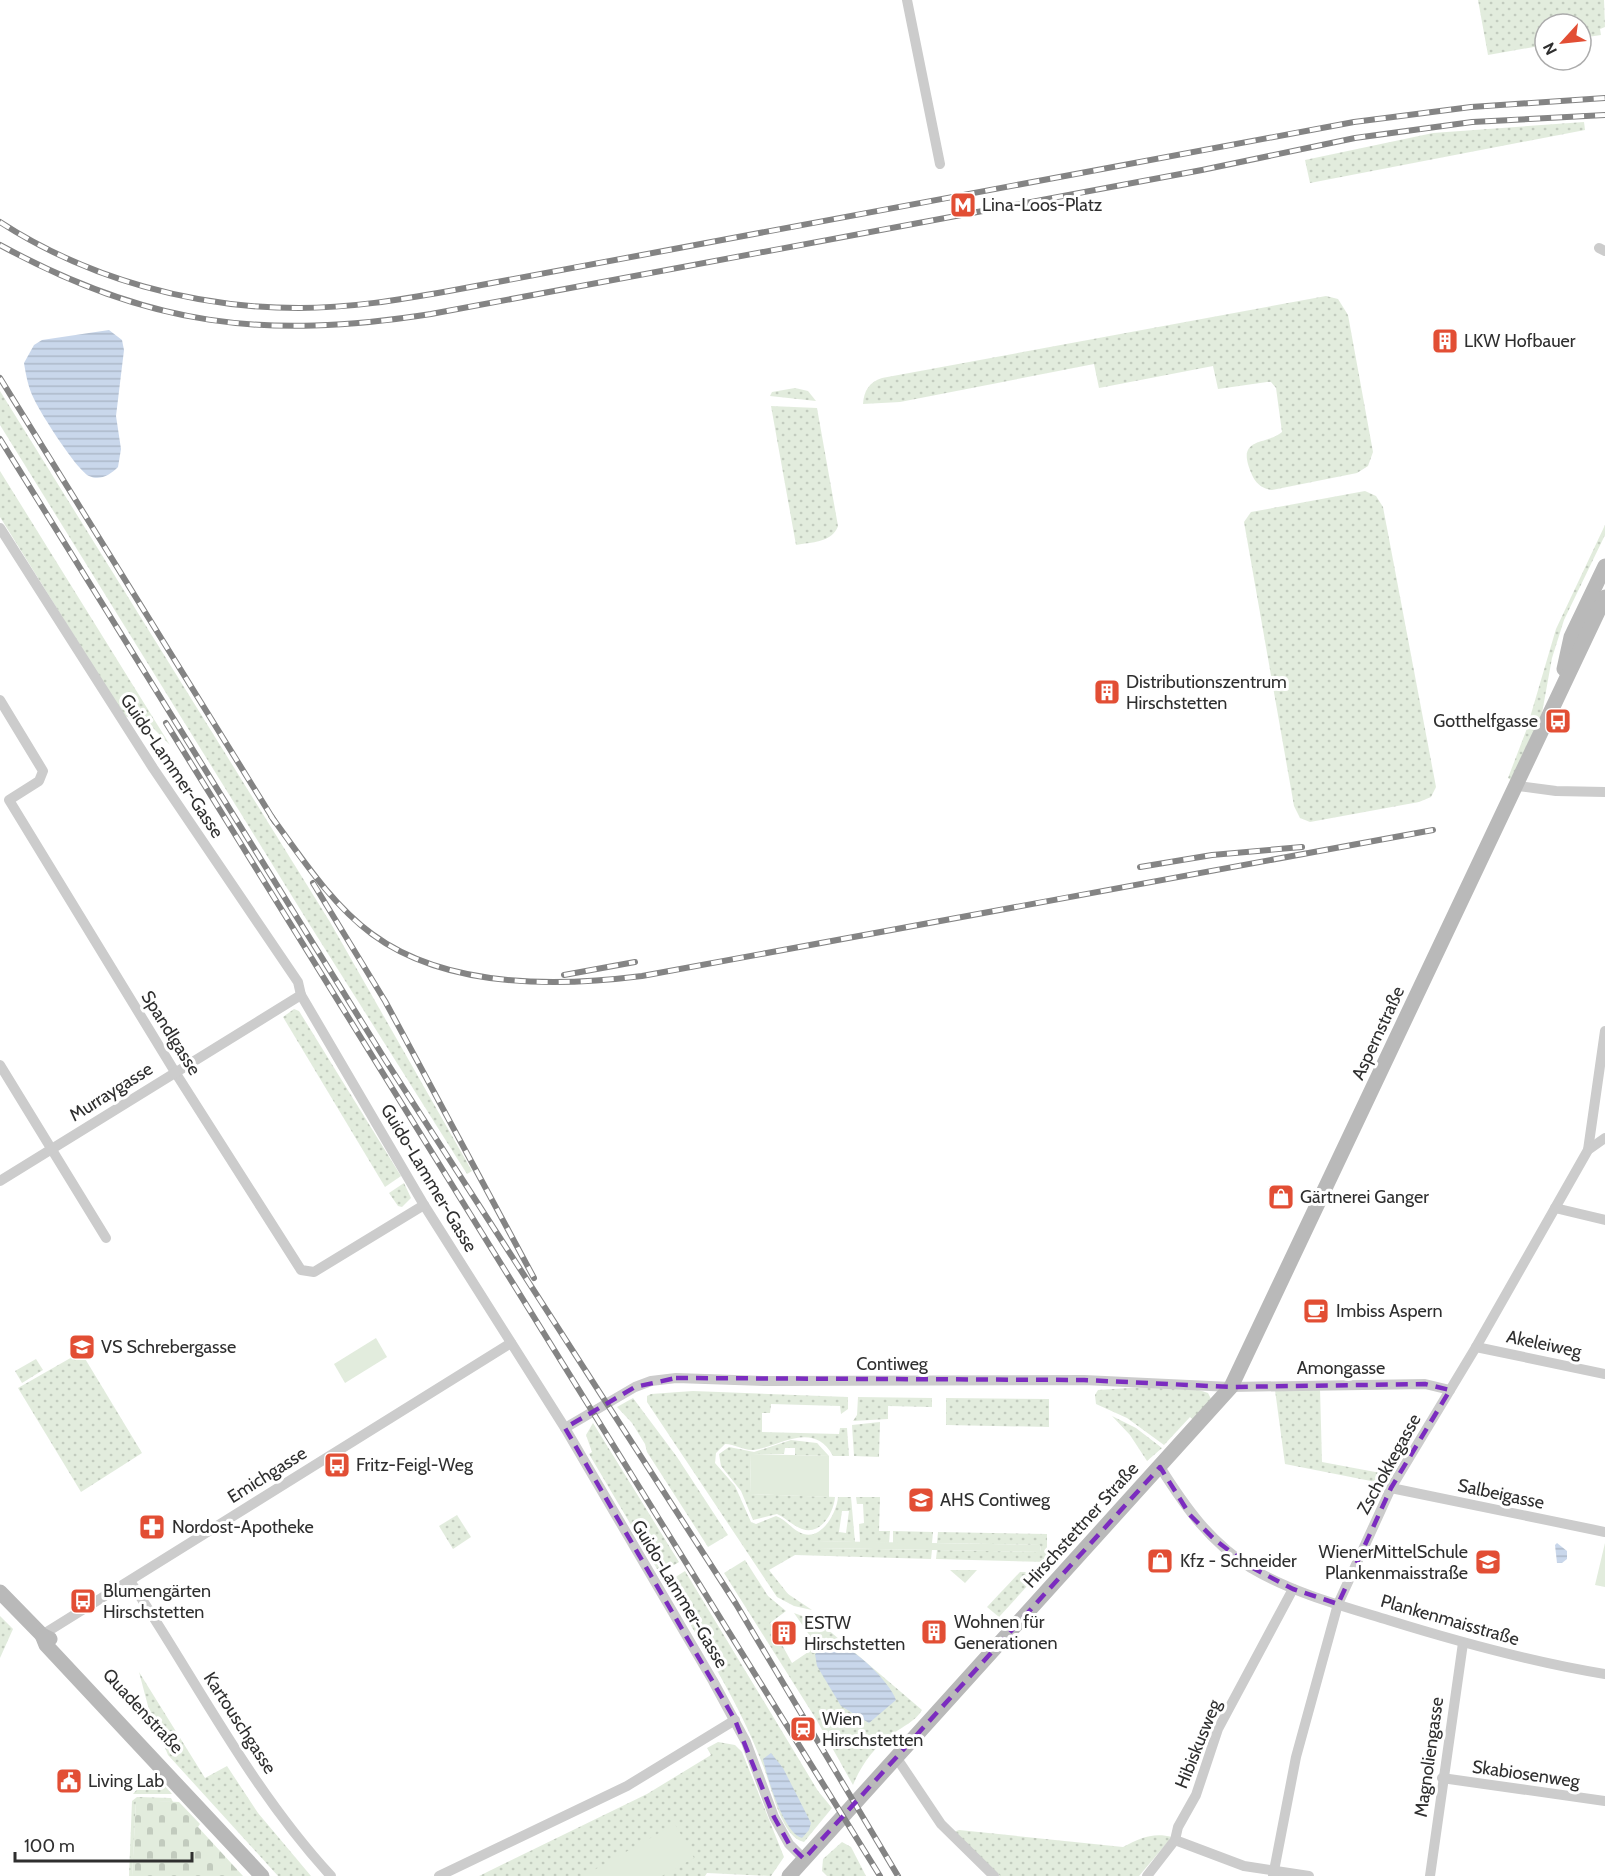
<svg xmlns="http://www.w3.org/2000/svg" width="1605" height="1876" font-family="Cabin,sans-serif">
<defs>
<pattern id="green-dots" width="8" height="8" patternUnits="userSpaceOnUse" patternTransform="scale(1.5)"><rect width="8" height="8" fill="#e2ecdd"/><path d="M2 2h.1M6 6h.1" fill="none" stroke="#c2cbbe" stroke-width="1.8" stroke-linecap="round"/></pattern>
<pattern id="cemetery-stones" width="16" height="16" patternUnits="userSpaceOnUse" patternTransform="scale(1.5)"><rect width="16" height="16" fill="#e2ecdd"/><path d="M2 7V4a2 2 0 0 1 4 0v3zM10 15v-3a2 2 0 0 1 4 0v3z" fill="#c2cbbe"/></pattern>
<pattern id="water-rules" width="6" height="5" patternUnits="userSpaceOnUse" patternTransform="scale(1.5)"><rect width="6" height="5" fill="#c9d7eb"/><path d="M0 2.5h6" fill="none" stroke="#adb9ca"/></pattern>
</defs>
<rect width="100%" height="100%" fill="#fff"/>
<g fill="url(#green-dots)" fill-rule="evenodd">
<path d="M 1478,0 L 1604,0 L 1605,27 L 1600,29 L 1601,35 L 1581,38 L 1581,24 L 1545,24 L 1545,45 L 1488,55 Z"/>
<path d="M 1584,122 L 1585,130 L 1310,183 L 1305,160 L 1433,133 Z"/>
<path d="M 1326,296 L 1338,299 L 1348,315 L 1373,452 L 1368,466 L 1357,473 L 1272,490 C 1264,489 1257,485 1253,477 C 1233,435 1266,446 1282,432 L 1276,388 L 1271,382 L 1267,382 L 1218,389 L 1213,366 L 1099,388 L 1094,364 L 900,402 L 863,404 C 864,391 869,382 882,378 Z"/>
<path d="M 795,388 L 808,391 L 816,401 L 770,396 L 772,392 Z"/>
<path d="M 0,391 L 330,922 L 472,1171 L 467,1174 L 308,922 L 0,425 Z"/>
<path d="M 771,406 L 817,408 L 838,526 C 832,543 811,542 796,545 Z"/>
<path d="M 0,471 L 170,745 L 148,723 L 124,716 L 0,517 Z"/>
<path d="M 1365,491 L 1376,496 L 1383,507 L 1436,787 L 1431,797 L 1419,802 L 1310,822 L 1300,818 L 1294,806 L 1244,522 L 1251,512 Z"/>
<path d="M 1605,525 L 1605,535 L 1564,620 L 1552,658 L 1542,713 L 1511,780 L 1508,778 L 1526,731 L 1556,629 Z"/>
<path d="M 294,1009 L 299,1011 L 401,1176 L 385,1187 L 283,1017 Z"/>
<path d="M 404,1183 L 411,1198 L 402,1207 L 398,1206 L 389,1193 Z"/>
<path d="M 81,1352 L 142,1453 L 81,1492 L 18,1388 Z"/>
<path d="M 36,1359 L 43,1370 L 22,1383 L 15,1371 Z"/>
<path d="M 1144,1387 L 1196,1389 L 1208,1393 L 1212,1401 L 1194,1420 L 1190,1417 L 1164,1445 L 1127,1418 L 1096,1404 L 1095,1395 L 1098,1390 Z"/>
<path d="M 1320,1389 L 1322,1462 L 1386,1474 L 1381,1483 L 1285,1464 L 1275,1390 Z"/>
<path d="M 693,1391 L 848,1397 L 848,1409 L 841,1414 L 840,1406 L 771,1404 L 770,1413 L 762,1413 L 762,1432 L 839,1434 L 840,1428 L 847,1428 L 849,1456 L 833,1456 C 813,1419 778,1448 752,1450 C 742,1450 735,1444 725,1444 L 716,1453 L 715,1463 L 735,1486 L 751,1522 L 756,1524 L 776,1516 C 786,1520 790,1527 799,1532 C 820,1544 837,1513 838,1497 L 851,1497 L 855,1542 L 818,1541 L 818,1548 L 932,1550 L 931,1559 L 795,1555 L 769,1570 L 788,1594 L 812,1610 L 794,1606 L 777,1597 L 647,1402 L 647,1396 L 651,1394 ZM 842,1511 L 849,1511 L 846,1533 L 839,1532 Z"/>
<path d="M 858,1397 L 932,1398 L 932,1407 L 888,1406 L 888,1419 L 853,1421 L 857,1415 Z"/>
<path d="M 633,1398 L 677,1457 L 728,1535 L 708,1547 L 647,1452 L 645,1444 L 632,1423 L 617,1407 Z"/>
<path d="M 946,1398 L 1049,1399 L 1049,1427 L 946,1425 Z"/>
<path d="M 1112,1416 L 1136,1428 L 1162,1448 L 1147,1461 L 1130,1435 Z"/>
<path d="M 880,1422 L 879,1457 L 854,1456 L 852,1425 Z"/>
<path d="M 593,1423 L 679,1562 L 660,1574 L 589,1454 L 592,1452 L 586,1435 Z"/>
<path d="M 791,1440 L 817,1443 L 829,1456 L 795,1455 L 795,1448 L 785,1448 L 784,1454 L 751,1454 L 750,1494 L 835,1497 C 834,1512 821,1536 802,1529 C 793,1526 786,1518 777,1514 L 753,1520 L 741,1491 L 721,1466 L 719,1454 L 729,1447 L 754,1452 Z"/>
<path d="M 856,1497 L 880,1497 L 879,1531 L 890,1531 L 889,1543 L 860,1542 L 859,1524 L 864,1523 L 863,1504 L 857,1504 Z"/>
<path d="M 457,1515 L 471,1537 L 453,1549 L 439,1526 Z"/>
<path d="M 893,1531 L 933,1532 L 932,1543 L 893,1543 Z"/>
<path d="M 938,1532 L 1047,1534 L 1047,1562 L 936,1559 L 937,1550 L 1041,1552 L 1040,1545 L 937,1543 Z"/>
<path d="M 745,1560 L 768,1596 L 786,1611 L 770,1623 L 792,1663 L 817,1646 L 794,1613 L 819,1622 L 922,1710 C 916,1721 903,1726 893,1734 C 875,1746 861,1765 853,1785 L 816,1719 L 724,1573 Z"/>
<path d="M 950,1570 L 977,1570 L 965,1583 Z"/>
<path d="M 685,1571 L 818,1791 L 832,1808 L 804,1842 C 781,1837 772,1788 764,1768 C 740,1703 701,1644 666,1583 Z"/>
<path d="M 1020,1572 L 1040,1572 L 999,1617 L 987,1607 Z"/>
<path d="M 0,1616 L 13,1629 L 0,1658 Z"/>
<path d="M 139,1672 L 205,1778 L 227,1766 L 258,1813 L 311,1876 L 278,1876 L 168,1755 L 148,1706 Z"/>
<path d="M 718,1742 L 735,1745 L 742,1752 L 784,1857 L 771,1876 L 707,1873 L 705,1876 L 479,1876 L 647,1794 L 711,1755 L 707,1748 Z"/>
<path d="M 155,1775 L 172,1794 L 133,1794 L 147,1778 Z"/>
<path d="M 137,1797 L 171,1798 L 173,1802 L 136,1801 L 132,1876 L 129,1876 L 132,1801 Z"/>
<path d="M 959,1830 L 1123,1847 C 1139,1839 1152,1832 1172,1837 L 1139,1876 L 1000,1876 L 954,1832 Z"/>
<path d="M 842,1842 L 851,1847 L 866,1876 L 827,1876 L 822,1871 L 823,1859 Z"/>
</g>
<path fill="url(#cemetery-stones)" d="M 136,1800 L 179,1802 L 200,1824 L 198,1827 L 243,1876 L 132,1876 Z"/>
<g fill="#e2ecdd">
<path d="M 376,1338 L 387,1357 L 345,1383 L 334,1364 Z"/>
<path d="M 751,1454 L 829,1456 L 829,1497 L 750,1494 Z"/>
<path d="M 817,1541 L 1040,1545 L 1041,1552 L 817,1548 Z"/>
<path d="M 1605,1543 L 1605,1587 L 1595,1585 Z"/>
<path d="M 675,1824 L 694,1858 L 662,1876 L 588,1876 L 587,1874 Z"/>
</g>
<g fill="url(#water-rules)">
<path d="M 109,330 L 122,340 L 124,350 L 116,416 L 121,449 L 118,467 C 110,475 100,481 89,476 C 76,469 41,414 34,399 C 28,387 26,375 24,363 L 34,345 L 42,340 Z"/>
<path d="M 1557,1543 L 1567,1551 L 1567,1559 L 1562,1563 L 1557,1563 L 1555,1545 Z"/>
<path d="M 833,1642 C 854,1647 889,1681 896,1700 L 869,1723 L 841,1706 L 817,1666 L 815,1654 Z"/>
<path d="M 771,1753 L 783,1768 L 811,1823 L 809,1830 L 802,1838 C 784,1834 767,1777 763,1759 Z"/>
</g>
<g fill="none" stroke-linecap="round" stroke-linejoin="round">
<g stroke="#ccc" stroke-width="10">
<path d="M 907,0 L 940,164"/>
<path d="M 1599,248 L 1605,251"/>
<path d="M 0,528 L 153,768 L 298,982 L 301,995 L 424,1205 L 565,1428 L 713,1681 L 746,1742 L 774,1817 L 789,1844 L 804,1859"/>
<path d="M 0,700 L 43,771 L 39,781 L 9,800 L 175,1072 L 301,1270 L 314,1272 L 424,1205"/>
<path d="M 1518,786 L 1556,791 L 1605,792"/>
<path d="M 0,1065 L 106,1238"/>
<path d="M 1588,1150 L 1605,1031"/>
<path d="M 0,1181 L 301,995"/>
<path d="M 1555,1208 L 1605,1220"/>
<path d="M 1476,1347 L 1605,1374"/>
<path d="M 565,1428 L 635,1387 L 651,1381 L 676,1378 L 765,1381 L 1084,1380 L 1231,1387 L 1425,1384 L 1450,1390"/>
<path d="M 1160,1467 C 1186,1508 1209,1541 1251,1568 C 1293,1593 1342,1606 1388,1620 C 1459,1642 1531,1662 1605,1674"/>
<path d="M 1391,1488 L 1605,1532"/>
<path d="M 130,1581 C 196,1680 250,1788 331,1876"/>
<path d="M 42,1635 L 511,1343"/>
<path d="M 896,1757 L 941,1824 L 994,1876"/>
<path d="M 1442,1778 L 1605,1801"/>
<path d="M 1175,1840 L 1244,1866 L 1309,1876"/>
<path d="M 439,1876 L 627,1786 L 735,1720"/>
<path d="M 1147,1876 L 1175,1840 L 1178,1827 L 1196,1795 L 1218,1729 L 1293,1589"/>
<path d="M 1273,1876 L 1296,1757 L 1338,1604 L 1391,1488 L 1476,1347 L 1588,1150 L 1605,1138"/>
<path d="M 1430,1876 L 1463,1643"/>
</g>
<g stroke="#b9b9b9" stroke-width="15">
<path d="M 1564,669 L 1571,637 L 1605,566"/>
<path d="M 0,1592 L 42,1635 L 50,1639"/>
<path d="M 42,1635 L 46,1645 L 262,1876"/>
<path d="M 789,1876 L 1231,1387 L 1605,597"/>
</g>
<defs>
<g id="rail">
<path d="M 0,222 C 88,279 195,308 299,308 C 350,308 399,300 449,291 L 1354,122 L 1471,107 L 1605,98"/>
<path d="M 0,245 C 149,326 264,340 431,314 L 1202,170 L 1355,138 L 1472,122 L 1605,115"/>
<path d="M 0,378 L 275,822"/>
<path d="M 0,439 L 386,1061 L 736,1604 L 898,1876"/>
<path d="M 166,723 L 880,1876"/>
<path d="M 271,816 C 301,857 331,904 372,934 C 445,988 555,987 642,976 L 1433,830"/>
<path d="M 1140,867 L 1212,855 L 1302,847"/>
<path d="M 313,883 L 385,1001 L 534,1278"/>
<path d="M 564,975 L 635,962"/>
</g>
</defs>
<use href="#rail" stroke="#848484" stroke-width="6"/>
<use href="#rail" stroke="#fff" stroke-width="4" stroke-dasharray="11" stroke-linecap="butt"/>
</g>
<path fill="none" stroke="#7b2cbf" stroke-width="4.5" stroke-dasharray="12 8" stroke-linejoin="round" d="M 676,1378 L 1084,1380 L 1231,1387 L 1425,1384 L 1450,1390 L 1391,1488 L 1338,1604 L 1293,1589 L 1251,1567 L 1215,1540 L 1190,1515 L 1160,1467 L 804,1859 L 789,1844 L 774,1817 L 735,1720 L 565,1428 L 635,1387 Z"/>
<defs>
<symbol id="metro-square" viewBox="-11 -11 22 22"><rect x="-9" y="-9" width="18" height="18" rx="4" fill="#e24e34" stroke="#fff"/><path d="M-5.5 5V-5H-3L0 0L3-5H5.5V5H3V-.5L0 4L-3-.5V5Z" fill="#fff"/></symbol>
<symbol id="building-square" viewBox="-11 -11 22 22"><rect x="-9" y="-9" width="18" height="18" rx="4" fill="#e24e34" stroke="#fff"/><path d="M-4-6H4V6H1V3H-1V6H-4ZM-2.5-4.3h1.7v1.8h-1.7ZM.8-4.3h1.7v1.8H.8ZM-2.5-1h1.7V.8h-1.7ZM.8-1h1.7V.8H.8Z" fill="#fff"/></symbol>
<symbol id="bus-square" viewBox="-11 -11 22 22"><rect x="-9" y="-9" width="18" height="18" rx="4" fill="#e24e34" stroke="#fff"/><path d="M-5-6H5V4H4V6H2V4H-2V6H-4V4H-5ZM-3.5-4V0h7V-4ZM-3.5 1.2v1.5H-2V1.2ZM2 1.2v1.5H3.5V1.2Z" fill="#fff"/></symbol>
<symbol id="shop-square" viewBox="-11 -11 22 22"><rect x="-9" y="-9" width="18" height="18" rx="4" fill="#e24e34" stroke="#fff"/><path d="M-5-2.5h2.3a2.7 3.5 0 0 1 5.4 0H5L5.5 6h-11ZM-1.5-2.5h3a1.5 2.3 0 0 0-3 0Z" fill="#fff"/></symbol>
<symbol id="cafe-square" viewBox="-11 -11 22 22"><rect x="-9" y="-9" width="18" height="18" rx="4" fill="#e24e34" stroke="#fff"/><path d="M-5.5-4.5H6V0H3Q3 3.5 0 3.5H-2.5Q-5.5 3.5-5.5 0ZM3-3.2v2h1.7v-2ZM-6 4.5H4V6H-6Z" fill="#fff"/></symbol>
<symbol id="school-square" viewBox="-11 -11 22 22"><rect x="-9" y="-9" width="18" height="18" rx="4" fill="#e24e34" stroke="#fff"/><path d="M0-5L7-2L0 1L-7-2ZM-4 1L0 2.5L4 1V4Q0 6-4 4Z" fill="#fff"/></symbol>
<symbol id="pharmacy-square" viewBox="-11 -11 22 22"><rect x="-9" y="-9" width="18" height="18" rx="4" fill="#e24e34" stroke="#fff"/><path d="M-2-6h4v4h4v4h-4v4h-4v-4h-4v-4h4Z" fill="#fff"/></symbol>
<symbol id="station-square" viewBox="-11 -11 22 22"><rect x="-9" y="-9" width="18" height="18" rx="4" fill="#e24e34" stroke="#fff"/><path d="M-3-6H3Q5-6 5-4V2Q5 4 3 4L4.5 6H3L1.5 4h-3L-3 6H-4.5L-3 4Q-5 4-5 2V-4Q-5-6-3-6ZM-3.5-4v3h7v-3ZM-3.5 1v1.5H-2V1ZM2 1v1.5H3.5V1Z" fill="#fff"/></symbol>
<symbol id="civic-square" viewBox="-11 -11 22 22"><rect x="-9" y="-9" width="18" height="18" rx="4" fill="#e24e34" stroke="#fff"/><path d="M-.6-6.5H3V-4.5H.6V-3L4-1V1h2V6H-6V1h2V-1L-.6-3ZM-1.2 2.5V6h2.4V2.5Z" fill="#fff"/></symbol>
</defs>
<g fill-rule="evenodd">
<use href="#metro-square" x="948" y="190" width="30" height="30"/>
<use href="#building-square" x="1430" y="326" width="30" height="30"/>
<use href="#building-square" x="1092" y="677" width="30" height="30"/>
<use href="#bus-square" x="1543" y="706" width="30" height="30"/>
<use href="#shop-square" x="1266" y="1182" width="30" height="30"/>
<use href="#cafe-square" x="1301" y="1296" width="30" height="30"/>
<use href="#school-square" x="67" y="1332" width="30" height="30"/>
<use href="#bus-square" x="322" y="1450" width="30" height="30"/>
<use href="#school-square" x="906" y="1485" width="30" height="30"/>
<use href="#pharmacy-square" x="137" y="1512" width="30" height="30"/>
<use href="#shop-square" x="1145" y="1546" width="30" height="30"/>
<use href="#school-square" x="1473" y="1547" width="30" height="30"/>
<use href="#bus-square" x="68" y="1586" width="30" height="30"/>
<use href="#building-square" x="919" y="1617" width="30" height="30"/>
<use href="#building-square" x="769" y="1618" width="30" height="30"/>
<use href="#station-square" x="788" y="1714" width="30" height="30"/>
<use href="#civic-square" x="54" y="1766" width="30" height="30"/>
</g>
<g text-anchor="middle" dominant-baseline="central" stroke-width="6" stroke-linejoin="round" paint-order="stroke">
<g font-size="18" fill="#2f2f2f" stroke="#fff" text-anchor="start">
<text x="982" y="205">Lina-Loos-Platz</text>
<text x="1464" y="341">LKW Hofbauer</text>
<text x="1126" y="682">Distributionszentrum<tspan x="1126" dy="21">Hirschstetten</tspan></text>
<text x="1538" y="721" text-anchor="end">Gotthelfgasse</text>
<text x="1300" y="1197">Gärtnerei Ganger</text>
<text x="1336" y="1311">Imbiss Aspern</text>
<text x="101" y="1347">VS Schrebergasse</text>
<text x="356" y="1465">Fritz-Feigl-Weg</text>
<text x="940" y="1500">AHS Contiweg</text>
<text x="172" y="1527">Nordost-Apotheke</text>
<text x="1468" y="1552" text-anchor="end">WienerMittelSchule<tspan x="1468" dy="21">Plankenmaisstraße</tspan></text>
<text x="1180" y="1561">Kfz - Schneider</text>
<text x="103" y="1591">Blumengärten<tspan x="103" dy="21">Hirschstetten</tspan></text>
<text x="954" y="1622">Wohnen für<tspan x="954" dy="21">Generationen</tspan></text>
<text x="804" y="1623">ESTW<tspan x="804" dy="21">Hirschstetten</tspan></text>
<text x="822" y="1719">Wien<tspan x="822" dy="21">Hirschstetten</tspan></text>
<text x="88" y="1781">Living Lab</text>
</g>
<g font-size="18" fill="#2f2f2f" stroke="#fff">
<text transform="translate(172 766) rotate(56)">Guido-Lammer-Gasse</text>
<text transform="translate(171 1033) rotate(58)">Spandlgasse</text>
<text transform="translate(1378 1033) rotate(-65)">Aspernstraße</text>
<text transform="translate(111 1092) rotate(-32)">Murraygasse</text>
<text transform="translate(429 1178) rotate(59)">Guido-Lammer-Gasse</text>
<text transform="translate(1544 1344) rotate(12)">Akeleiweg</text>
<text x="892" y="1364">Contiweg</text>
<text x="1341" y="1368">Amongasse</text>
<text transform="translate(1389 1464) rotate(-61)">Zschokkegasse</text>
<text transform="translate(267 1475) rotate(-32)">Emichgasse</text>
<text transform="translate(1501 1494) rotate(12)">Salbeigasse</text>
<text transform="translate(1081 1525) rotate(-48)">Hirschstettner Straße</text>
<text transform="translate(680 1594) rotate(59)">Guido-Lammer-Gasse</text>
<text transform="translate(1450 1620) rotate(16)">Plankenmaisstraße</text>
<text transform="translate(143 1711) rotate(47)">Quadenstraße</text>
<text transform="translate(240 1723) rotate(57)">Kartouschgasse</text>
<text transform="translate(1198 1744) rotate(-68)">Hibiskusweg</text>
<text transform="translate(1429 1757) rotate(-82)">Magnoliengasse</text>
<text transform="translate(1526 1774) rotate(8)">Skabiosenweg</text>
</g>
</g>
<g transform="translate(1563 42) rotate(243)"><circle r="28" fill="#ffffff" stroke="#acacac" stroke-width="1.5"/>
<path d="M0-4.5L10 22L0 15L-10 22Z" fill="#e24e34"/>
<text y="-9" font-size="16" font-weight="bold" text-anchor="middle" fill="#2f2f2f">N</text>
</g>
<path d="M15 1852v9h177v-9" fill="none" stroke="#2f2f2f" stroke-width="3"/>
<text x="24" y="1852" font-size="18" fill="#2f2f2f" stroke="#ffffff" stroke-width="4.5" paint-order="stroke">100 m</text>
</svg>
